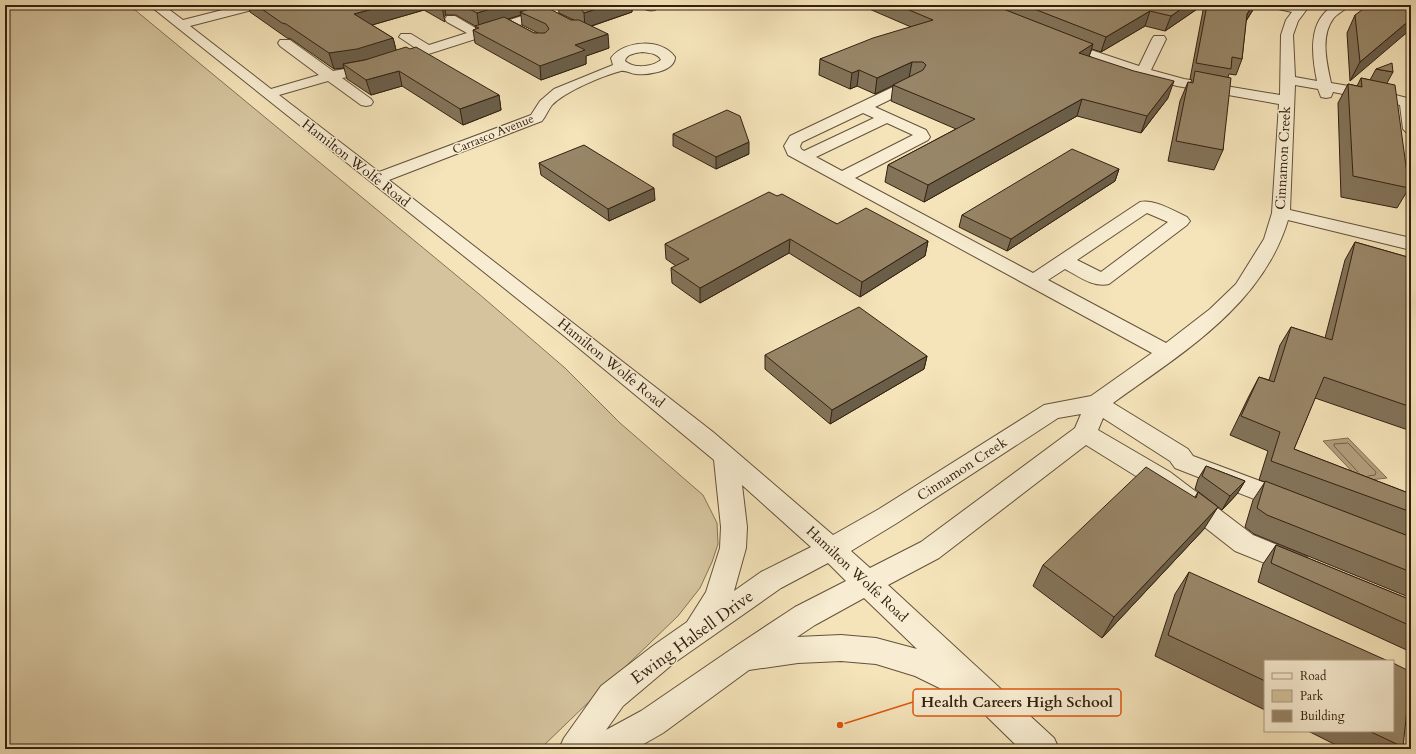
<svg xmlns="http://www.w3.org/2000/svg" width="1416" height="754" font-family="Cardo,serif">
<rect width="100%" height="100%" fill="#f5e4ba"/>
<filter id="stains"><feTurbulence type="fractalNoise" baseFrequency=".005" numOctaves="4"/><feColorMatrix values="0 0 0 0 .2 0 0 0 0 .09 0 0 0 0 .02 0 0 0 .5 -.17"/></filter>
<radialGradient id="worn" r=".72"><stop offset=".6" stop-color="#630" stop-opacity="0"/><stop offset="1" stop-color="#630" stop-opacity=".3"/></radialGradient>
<path fill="#d4c39d" stroke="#847256" d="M 5,5 L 129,5 L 479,294 L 565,368 L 620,423 L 703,495 L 717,523 L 718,544 L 712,562 L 700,588 L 678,616 L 540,749 L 5,749 Z"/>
<path fill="#b3a180" stroke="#806d53" d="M 1348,438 L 1387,478 L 1361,481 L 1323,441 Z"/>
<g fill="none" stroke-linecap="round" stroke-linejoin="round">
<path stroke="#736048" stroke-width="1" d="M 1358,472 L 1334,446 L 1334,444 L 1348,443 L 1376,472 L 1375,475 L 1368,476"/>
<defs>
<g id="minor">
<path d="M 149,5 L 163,5 L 183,20 L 242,5 L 262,5 L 260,8 L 190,26 L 271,89 L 319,75 L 280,46 L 278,43 L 280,40 L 290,40 L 333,71 L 362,66 L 417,49 L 399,37 L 401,34 L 411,34 L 429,45 L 467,33 L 447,22 L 445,19 L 447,16 L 455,16 L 479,30 L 556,5 L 575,5 L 573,8 L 369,73 L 342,78 L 371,99 L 373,102 L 371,105 L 366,106 L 361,105 L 328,81 L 279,95 L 379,172 L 531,115 L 540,101 L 554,89 L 613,65 L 611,58 C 624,40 662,38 675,57 C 675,72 647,75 636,74 C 631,74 626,70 621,71 C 602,76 566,91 552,105 C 548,110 546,116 542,121 L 389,180 L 713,432 L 833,535 L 879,509 L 1044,405 L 1091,396 L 1152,353 L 788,155 L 784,146 L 790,136 L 910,79 L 915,78 L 920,79 L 922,82 L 920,85 L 875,107 L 926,130 L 930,137 L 928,140 L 855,178 L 1033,273 L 1140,202 C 1155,199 1174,211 1187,217 L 1190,221 L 1187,225 L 1109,284 C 1094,288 1078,276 1065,269 L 1048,280 L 1166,343 L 1210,309 L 1236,284 L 1264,239 L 1272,213 L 1279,104 L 1177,86 L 1114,68 L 1057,48 L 1055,45 L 1057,42 L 1067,42 L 1139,66 L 1152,39 L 1154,36 L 1164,36 L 1166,39 L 1151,70 L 1184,79 L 1280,95 L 1281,35 L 1286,20 L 1292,12 L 1274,8 L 1272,5 L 1310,5 L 1298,21 L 1293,35 L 1295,77 L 1317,81 C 1312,57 1307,20 1334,6 C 1338,4 1344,5 1349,5 C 1345,11 1337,13 1333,19 C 1320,37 1327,64 1331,83 L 1384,92 L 1411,99 L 1411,134 L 1406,132 L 1403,129 L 1400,105 L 1333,92 L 1331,97 L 1326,98 L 1321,97 L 1318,89 L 1295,85 L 1290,210 L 1411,238 L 1411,250 L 1288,220 C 1262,306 1182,353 1113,403 L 1188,449 L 1193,456 L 1295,494 L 1299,501 L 1295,508 L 1286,511 L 1277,508 L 1175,468 L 1170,461 L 1103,418 L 1098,430 L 1170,472 L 1253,535 L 1307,557 L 1310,565 L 1307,573 L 1297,576 L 1235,551 L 1152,486 L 1086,445 L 939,558 L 888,585 L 1054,738 L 1059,749 L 1020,749 L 971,701 L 968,702 L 915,676 L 876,664 L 841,661 L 798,663 L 749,670 L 663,733 L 635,749 L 559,749 L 564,738 L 601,686 L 654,645 L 687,622 L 706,592 L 720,548 L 721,527 L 714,460 L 563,335 ZM 642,52 C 649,53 658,53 661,60 C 652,67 634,69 625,61 C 626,54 636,53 642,52 ZM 863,113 L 874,118 L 804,151 L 801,149 L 800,146 L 802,142 ZM 887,123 L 913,135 L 842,171 L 816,157 ZM 1147,213 L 1168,222 L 1101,272 L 1077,260 ZM 1081,414 L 1075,428 L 921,542 L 870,568 L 851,551 L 897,523 L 1058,418 ZM 742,485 L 811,547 L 761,572 L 734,591 L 746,548 L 747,527 ZM 828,563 L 846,581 L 795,607 L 739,644 L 641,711 L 606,730 L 623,706 L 674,663 L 781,588 ZM 864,598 L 917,649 L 876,638 L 841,635 L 797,637 L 815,625 Z"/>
<path d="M 641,5 L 656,5 L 657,7 L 655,10 C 650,11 644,10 641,5 Z"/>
</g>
</defs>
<use href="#minor" stroke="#64513a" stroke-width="2"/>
<use href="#minor" fill="#f8edd2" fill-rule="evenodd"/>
</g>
<g fill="#837359" stroke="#332010" fill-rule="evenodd">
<path d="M 248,5 L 328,5 L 330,6 L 330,5 L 551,5 L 545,7 L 571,20 L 574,20 L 559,13 L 558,5 L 640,5 L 640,6 L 632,9 L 632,12 L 592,26 L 609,48 L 586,56 L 586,64 L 541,80 L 475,43 L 473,30 L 476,29 L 475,26 L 456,15 L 446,15 L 444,17 L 445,22 L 424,10 L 372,25 L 393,38 L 396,50 L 499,95 L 501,110 L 463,125 L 402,86 L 371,95 L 347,79 L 344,68 L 334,69 L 291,39 L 287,38 L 250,12 ZM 521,15 L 522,25 L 538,33 L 534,33 L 508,19 Z"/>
<path d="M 867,5 L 1203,5 L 1165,31 L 1145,26 L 1101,52 L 1092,49 L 1089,56 L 1168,98 L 1141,133 L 1077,116 L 924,202 L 885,182 L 888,165 L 956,129 L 891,101 L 893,85 L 875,94 L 857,86 L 850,89 L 819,75 L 820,59 L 911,27 L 867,8 Z"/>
<path d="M 1204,5 L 1256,5 L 1246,21 L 1242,59 L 1236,75 L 1229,74 L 1228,77 L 1223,150 L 1214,170 L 1168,161 L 1180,101 L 1188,82 L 1190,83 L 1192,80 L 1190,79 Z"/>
<path d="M 1411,5 L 1350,81 L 1347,33 L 1355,15 Z"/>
<path d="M 1376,69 L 1393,72 L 1387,83 L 1409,188 L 1397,208 L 1341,197 L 1338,103 L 1348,84 L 1357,86 L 1361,78 L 1370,80 Z"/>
<path d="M 673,134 L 749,154 L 716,169 L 673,146 Z"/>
<path d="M 539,163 L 655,200 L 609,221 L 541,175 Z"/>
<path d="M 1119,169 L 1115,181 L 1007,251 L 959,227 L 962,215 Z"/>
<path d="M 777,196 L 837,224 L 928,241 L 925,256 L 860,297 L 789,253 L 700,303 L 672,283 L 671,268 L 676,266 L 666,259 L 665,244 Z"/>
<path d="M 1355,242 L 1411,258 L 1411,431 L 1315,398 L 1294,449 L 1411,494 L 1411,598 L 1254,534 L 1245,527 L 1253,500 L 1265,482 L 1259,480 L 1268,451 L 1230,435 L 1249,396 L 1259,377 L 1269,380 L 1280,345 L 1291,327 L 1325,338 L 1345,260 Z"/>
<path d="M 765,355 L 927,356 L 924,369 L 830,424 L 765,369 Z"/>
<path d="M 1206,466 L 1245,481 L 1237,494 L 1222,510 L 1195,489 L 1198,479 Z"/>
<path d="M 1198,492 L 1204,529 L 1102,638 L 1033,586 L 1043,565 L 1195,497 Z"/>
<path d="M 1276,545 L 1411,600 L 1411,652 L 1258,582 L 1263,564 Z"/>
<path d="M 1189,572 L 1265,661 L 1265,710 L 1155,656 L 1175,594 Z"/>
<path d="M 1308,731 L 1393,731 L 1403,747 L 1401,749 L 1344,749 Z"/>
</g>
<g fill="#6a5e49" stroke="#332010">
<path d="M 387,5 L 423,5 L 424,10 L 358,29 L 354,14 Z"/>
<path d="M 441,5 L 444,5 L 446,15 L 444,17 L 442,7 Z"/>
<path d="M 503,5 L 551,5 L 524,14 L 520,12 L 521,15 L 479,28 L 477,13 Z"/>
<path d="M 609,5 L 640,5 L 640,6 L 632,9 L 632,12 L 585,28 L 584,13 Z"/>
<path d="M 1187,5 L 1203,5 L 1165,31 L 1171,16 Z"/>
<path d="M 1253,5 L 1256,5 L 1241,29 L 1247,14 Z"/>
<path d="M 1150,11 L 1145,26 L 1101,52 L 1106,37 Z"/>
<path d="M 1411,19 L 1411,29 L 1350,81 L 1360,62 Z"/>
<path d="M 608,34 L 609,48 L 586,56 L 586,64 L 541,80 L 540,66 L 575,45 Z"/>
<path d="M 393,38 L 397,54 L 343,64 L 344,68 L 334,69 L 329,53 Z"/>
<path d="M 1093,44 L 1088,60 L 1079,53 Z"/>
<path d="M 912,62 L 909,78 L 875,94 L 877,78 Z"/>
<path d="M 859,70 L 857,86 L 850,89 L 852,73 Z"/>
<path d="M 399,71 L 402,86 L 371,95 L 366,80 Z"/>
<path d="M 1174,81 L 1168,98 L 1141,133 L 1147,116 Z"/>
<path d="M 499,95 L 501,110 L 463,125 L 460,109 Z"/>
<path d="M 1082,99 L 1077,116 L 924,202 L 928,185 Z"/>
<path d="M 749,142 L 749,154 L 716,169 L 716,157 Z"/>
<path d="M 1119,169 L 1115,181 L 1007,251 L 1011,239 Z"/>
<path d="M 654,188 L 655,200 L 609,221 L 608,209 Z"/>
<path d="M 790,239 L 789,253 L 700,303 L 700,288 Z"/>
<path d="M 928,241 L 925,256 L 860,297 L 862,282 Z"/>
<path d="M 927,356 L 924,369 L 830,424 L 832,410 Z"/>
<path d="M 1245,481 L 1237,494 L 1222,510 L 1230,496 Z"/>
<path d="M 1218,507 L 1204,529 L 1102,638 L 1114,617 Z"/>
</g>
<g fill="#988668" stroke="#332010">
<path d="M 256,5 L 328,5 L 330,6 L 333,5 L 387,5 L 354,14 L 393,38 L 357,49 L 329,53 L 286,24 L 282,23 Z"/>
<path d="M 462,5 L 503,5 L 477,13 Z"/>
<path d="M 542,5 L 571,20 L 579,20 L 608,34 L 575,45 L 585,50 L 540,66 L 473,30 L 479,28 L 475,26 L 504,17 L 534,33 L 545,33 L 549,29 L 546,24 L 520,12 Z"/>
<path d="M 572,5 L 609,5 L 584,13 L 582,10 Z"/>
<path d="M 897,5 L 993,5 L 1093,44 L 1079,53 L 1134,71 L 1174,81 L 1147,116 L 1082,99 L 928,185 L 888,165 L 975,119 L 893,85 L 923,70 L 926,65 L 923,62 L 912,62 L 877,78 L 859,70 L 852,73 L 820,59 L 873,38 L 933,20 Z"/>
<path d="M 1024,5 L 1187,5 L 1171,16 L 1150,11 L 1106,37 Z"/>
<path d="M 1207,5 L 1253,5 L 1247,14 L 1242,59 L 1232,57 L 1231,69 L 1196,63 Z"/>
<path d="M 1369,5 L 1411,5 L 1411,19 L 1360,62 L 1355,15 Z"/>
<path d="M 406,47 L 410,49 L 416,47 L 499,95 L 460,109 L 399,71 L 366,80 L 343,64 L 365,60 Z"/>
<path d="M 1392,63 L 1393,72 L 1376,69 Z"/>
<path d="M 1195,71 L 1231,78 L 1223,150 L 1176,141 L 1188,82 L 1193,83 Z"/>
<path d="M 1361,78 L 1395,85 L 1409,188 L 1353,176 L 1348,84 L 1362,87 Z"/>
<path d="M 727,110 L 740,116 L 749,142 L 716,157 L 673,134 Z"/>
<path d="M 584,145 L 654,188 L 608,209 L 539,163 Z"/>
<path d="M 1072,149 L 1119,169 L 1011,239 L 962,215 Z"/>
<path d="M 769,192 L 777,196 L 782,194 L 837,224 L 866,208 L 928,241 L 862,282 L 790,239 L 700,288 L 671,268 L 689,259 L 665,244 Z"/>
<path d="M 1355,242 L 1411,258 L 1411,407 L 1324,377 L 1294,449 L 1411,494 L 1411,512 L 1271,461 L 1280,432 L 1241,416 L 1259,377 L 1274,382 L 1291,327 L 1332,340 Z"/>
<path d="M 859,307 L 927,356 L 832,410 L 765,355 Z"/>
<path d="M 1206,466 L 1245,481 L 1230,496 L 1202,476 Z"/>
<path d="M 1146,467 L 1196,498 L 1198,492 L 1218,507 L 1114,617 L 1043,565 Z"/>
<path d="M 1265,481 L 1411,537 L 1411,572 L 1267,515 L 1257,508 Z"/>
<path d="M 1276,545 L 1411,600 L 1411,626 L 1271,563 Z"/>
<path d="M 1189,572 L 1388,661 L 1265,661 L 1265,681 L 1168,635 Z"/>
<path d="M 1393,663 L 1411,672 L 1403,747 L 1369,731 L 1393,731 Z"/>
</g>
<g text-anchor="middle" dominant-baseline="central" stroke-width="3" stroke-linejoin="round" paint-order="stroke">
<g font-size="12" fill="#332010" stroke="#f8edd2">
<text transform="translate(493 134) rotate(-22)">Carrasco Avenue</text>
</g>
<g font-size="14" fill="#332010" stroke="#f8edd2">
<text transform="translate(1283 158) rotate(-87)">Cinnamon Creek</text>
<text transform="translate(356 163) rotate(38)">Hamilton Wolfe Road</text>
<text transform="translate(611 363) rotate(39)">Hamilton Wolfe Road</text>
<text transform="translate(962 469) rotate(-33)">Cinnamon Creek</text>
<text transform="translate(857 574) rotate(43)">Hamilton Wolfe Road</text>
</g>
<g font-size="17" fill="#332010" stroke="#f8edd2">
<text transform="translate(692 637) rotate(-36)">Ewing Halsell Drive</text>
</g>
</g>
<path fill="none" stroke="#df560c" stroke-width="1.5" d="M840 725L913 702"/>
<circle fill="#df560c" stroke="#f8edd2" stroke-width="1.5" cx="840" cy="725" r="4"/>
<rect fill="#f8edd2" stroke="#df560c" stroke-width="1.5" x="913" y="689" width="208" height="27" rx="4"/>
<g font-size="15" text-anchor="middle" font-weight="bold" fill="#332010">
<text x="1017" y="707">Health Careers High School</text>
</g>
<rect width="1416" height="754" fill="none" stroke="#f5e4ba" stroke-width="20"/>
<rect x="6" y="6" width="1404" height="742" fill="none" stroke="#332010" stroke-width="2"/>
<rect x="10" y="10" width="1396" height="734" fill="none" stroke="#332010"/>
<rect x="1264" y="660" width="130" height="72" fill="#f8edd2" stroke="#a99b84"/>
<rect x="1272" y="673" width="20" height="6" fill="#f8edd2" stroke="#a99b84"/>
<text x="1300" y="680" font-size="12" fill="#332010">Road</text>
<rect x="1272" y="690" width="20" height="12" fill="#d4c39d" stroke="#a99b84"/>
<text x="1300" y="700" font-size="12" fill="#332010">Park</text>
<rect x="1272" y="710" width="20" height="12" fill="#988668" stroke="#a99b84"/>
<text x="1300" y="720" font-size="12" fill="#332010">Building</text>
<rect width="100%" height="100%" filter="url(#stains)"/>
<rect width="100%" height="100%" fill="url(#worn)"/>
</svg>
